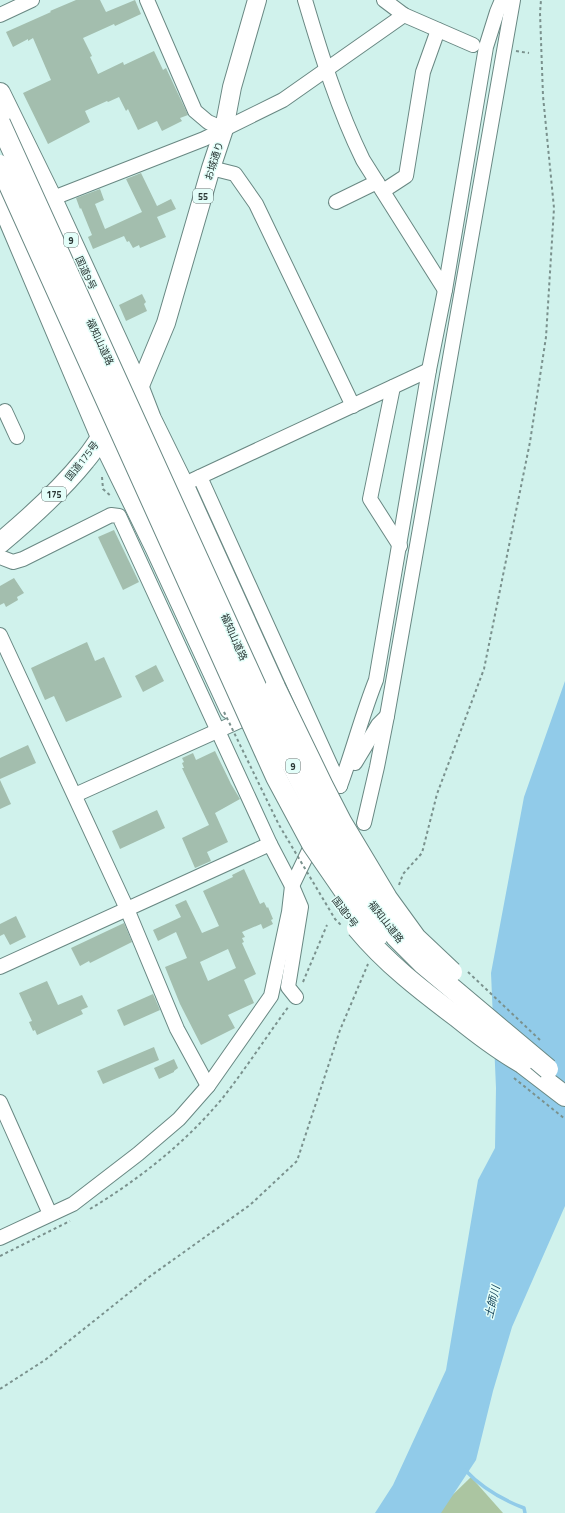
<svg xmlns="http://www.w3.org/2000/svg" width="565" height="1513" font-family="'Titillium Web','Noto Sans JP',sans-serif">
<rect width="100%" height="100%" fill="#d0f2ec"/>
<path fill="#abc5a1" d="M 471,1477 L 503,1513 L 434,1513 Z"/>
<path fill="#91cbe9" d="M 565,681 L 565,1206 L 512,1327 L 493,1391 L 476,1460 L 441,1513 L 375,1513 L 393,1485 L 446,1370 L 478,1180 L 495,1148 L 496,1088 L 491,973 L 524,797 Z"/>
<g fill="none" stroke-linecap="round" stroke-linejoin="round">
<path stroke="#91cbe9" stroke-width="3.5" d="M 465,1470 C 481,1487 503,1500 524,1508 L 525,1513"/>
</g>
<g fill="#a3beae" fill-rule="evenodd">
<path d="M 76,0 L 100,0 L 106,12 L 135,0 L 141,14 L 115,26 L 114,24 L 83,38 L 92,56 L 90,57 L 98,74 L 123,62 L 124,65 L 154,51 L 163,70 L 166,68 L 188,115 L 180,118 L 182,121 L 162,131 L 157,121 L 138,130 L 128,109 L 126,111 L 119,97 L 108,102 L 107,101 L 85,111 L 90,122 L 48,144 L 23,93 L 51,80 L 33,38 L 28,41 L 28,39 L 13,47 L 6,32 L 51,12 L 50,11 Z"/>
<path d="M 141,173 L 157,206 L 171,199 L 176,209 L 157,217 L 166,237 L 140,248 L 139,245 L 133,248 L 129,241 L 127,242 L 124,236 L 93,249 L 88,237 L 92,235 L 81,208 L 80,209 L 76,198 L 100,189 L 104,200 L 95,204 L 105,229 L 142,212 L 126,179 Z"/>
<path d="M 142,294 L 146,302 L 144,304 L 147,311 L 126,321 L 119,305 Z"/>
<path d="M 114,530 L 139,582 L 123,590 L 98,537 Z"/>
<path d="M 14,578 L 24,593 L 17,597 L 18,600 L 6,607 L 4,603 L 0,605 L 0,586 Z"/>
<path d="M 87,642 L 95,661 L 104,657 L 122,697 L 66,722 L 54,696 L 45,700 L 31,668 Z"/>
<path d="M 156,665 L 164,681 L 143,692 L 135,676 Z"/>
<path d="M 28,745 L 36,763 L 0,779 L 0,758 Z"/>
<path d="M 215,751 L 231,784 L 240,799 L 215,813 L 228,842 L 207,852 L 211,861 L 195,868 L 182,838 L 209,825 L 182,768 L 184,768 L 182,763 L 184,762 L 182,758 L 193,753 L 196,760 Z"/>
<path d="M 0,780 L 11,804 L 0,809 Z"/>
<path d="M 157,810 L 165,828 L 120,849 L 112,831 Z"/>
<path d="M 244,869 L 260,904 L 264,902 L 267,908 L 268,907 L 273,919 L 271,920 L 273,924 L 263,929 L 261,924 L 242,932 L 245,937 L 242,938 L 244,942 L 242,943 L 256,974 L 244,980 L 254,1003 L 228,1015 L 235,1028 L 201,1045 L 180,1004 L 165,967 L 187,958 L 176,932 L 158,941 L 153,930 L 181,917 L 175,905 L 186,900 L 202,933 L 219,926 L 203,891 L 233,877 L 232,875 ZM 228,949 L 236,968 L 208,981 L 200,962 Z"/>
<path d="M 16,916 L 26,937 L 10,945 L 4,934 L 0,936 L 0,924 Z"/>
<path d="M 124,923 L 132,942 L 90,963 L 89,961 L 80,966 L 71,948 Z"/>
<path d="M 47,981 L 58,1005 L 82,995 L 88,1007 L 81,1010 L 83,1014 L 37,1035 L 35,1030 L 33,1031 L 29,1022 L 32,1021 L 19,993 Z"/>
<path d="M 153,994 L 160,1010 L 124,1026 L 117,1010 Z"/>
<path d="M 154,1047 L 159,1060 L 103,1084 L 97,1071 Z"/>
<path d="M 174,1059 L 178,1068 L 174,1071 L 174,1072 L 159,1079 L 154,1068 Z"/>
</g>
<g fill="none" stroke-linecap="round" stroke-linejoin="round">
<defs>
<g id="minor">
<path d="M 147,0 L 195,111 L 208,122 L 224,129"/>
<path d="M 305,0 C 321,54 338,109 363,160 L 445,290"/>
<path d="M 384,0 L 404,15 L 473,45"/>
<path d="M 0,15 L 32,0"/>
<path d="M 211,168 L 235,174 L 256,204 L 353,406"/>
<path d="M 383,191 L 406,176 L 423,72 L 438,30"/>
<path d="M 43,202 L 204,139 L 283,100 L 404,15"/>
<path d="M 336,202 L 377,182"/>
<path d="M 393,387 L 370,499 L 400,546"/>
<path d="M 5,411 L 17,437"/>
<path d="M 200,477 L 340,786"/>
<path d="M 193,480 L 429,370"/>
<path d="M 0,557 L 13,562 L 23,559 L 111,515 L 119,516 L 270,844 L 292,886 L 301,907 L 288,987 L 296,997"/>
<path d="M 0,635 L 127,909 L 177,1029 L 208,1086"/>
<path d="M 355,763 L 378,725 L 387,716"/>
<path d="M 340,786 C 353,751 362,715 376,680 L 429,370 L 445,290 L 486,47 L 497,12 L 502,0"/>
<path d="M 75,795 L 257,713"/>
<path d="M 364,823 L 377,767 L 387,716 L 513,0"/>
<path d="M 0,967 L 270,844"/>
<path d="M 0,1102 L 50,1214"/>
<path d="M 0,1238 L 73,1204 L 138,1154 L 179,1119 L 208,1086 L 271,996 L 289,912 L 292,886 L 315,838"/>
</g>
<path id="major" d="M 139,388 L 166,323 L 211,168 L 224,129 L 232,87 L 257,0"/>
<g id="highway">
<path d="M 0,93 L 52,199 L 139,388 L 151,419 L 183,484 L 275,687"/>
<path d="M 0,199 L 101,437 L 155,547 L 230,709"/>
<path d="M 0,543 C 30,518 60,491 85,460 C 94,450 100,438 108,428"/>
<path d="M 522,1063 L 565,1096"/>
</g>
</defs>
<use href="#minor" stroke="#698883" stroke-width="16"/>
<use href="#major" stroke="#698883" stroke-width="20"/>
<use href="#highway" stroke="#698883" stroke-width="22"/>
<g stroke="#7a918d" stroke-width="2" stroke-dasharray="3 3" stroke-linecap="butt">
<path d="M 516,51 L 529,53"/>
<path d="M 102,477 L 103,489 L 112,497"/>
<path d="M 399,885 L 403,874 L 422,853 L 437,794 L 484,669 L 530,442 L 546,337 L 554,208 L 543,96 L 540,13 L 541,0"/>
<path d="M 303,982 L 327,925"/>
<path d="M 90,1209 C 138,1180 184,1144 221,1100 C 245,1070 266,1037 289,1006"/>
<path d="M 0,1256 L 70,1221"/>
<path d="M 0,1389 L 45,1360 L 149,1277 L 250,1205 L 297,1161 L 340,1030 L 368,964"/>
</g>
<use href="#minor" stroke="#fff" stroke-width="14"/>
<use href="#major" stroke="#fff" stroke-width="18"/>
<use href="#highway" stroke="#fff" stroke-width="20"/>
<defs>
<g id="highway-bridge">
<path d="M 0,123 L 288,757 L 329,837 L 348,870 L 396,937 L 422,963 L 548,1069"/>
<path d="M 0,165 L 276,777 L 312,844 L 345,892 L 379,935"/>
<path d="M 275,687 L 323,786 L 342,823 L 387,898 L 416,938 L 452,972"/>
<path d="M 357,928 C 386,963 421,990 457,1017 C 478,1034 499,1050 522,1063"/>
</g>
</defs>
<use href="#highway-bridge" stroke="#698883" stroke-width="22" stroke-linecap="butt"/>
<g stroke="#7a918d" stroke-width="2" stroke-dasharray="3 3" stroke-linecap="butt">
<path d="M 224,712 L 279,825 L 335,919 L 342,926"/>
<path d="M 468,972 L 540,1040"/>
<path d="M 514,1078 L 565,1119"/>
</g>
<use href="#highway-bridge" stroke="#fff" stroke-width="20"/>
</g>
<g text-anchor="middle" dominant-baseline="central" stroke-width="3" stroke-linejoin="round" paint-order="stroke">
<g fill="#e3fef9" stroke="#627370" stroke-width="1">
<rect x="193" y="189" width="20" height="14" rx="3"/>
<rect x="64" y="233" width="14" height="14" rx="3"/>
<rect x="42" y="487" width="24" height="14" rx="3"/>
<rect x="286" y="759" width="14" height="14" rx="3"/>
</g>
<g font-size="9" font-weight="bold" fill="#2a3735">
<text x="203" y="196">55</text>
<text x="71" y="240">9</text>
<text x="54" y="494">175</text>
<text x="293" y="766">9</text>
</g>
<g font-size="10" fill="#2a3735" stroke="#e3fef9">
<text transform="translate(214 161) rotate(-72)">お城通り</text>
<text transform="translate(86 273) rotate(65)">国道9号</text>
<text transform="translate(100 342) rotate(65)">福知山道路</text>
<text transform="translate(82 461) rotate(-52)">国道175号</text>
<text transform="translate(234 637) rotate(66)">福知山道路</text>
<text transform="translate(345 912) rotate(53)">国道9号</text>
<text transform="translate(386 922) rotate(52)">福知山道路</text>
</g>
<g font-size="11" font-style="italic" fill="#1c4a60" stroke="#e3fef9">
<text transform="translate(492 1302) rotate(-77)">土師川</text>
</g>
</g>
</svg>
